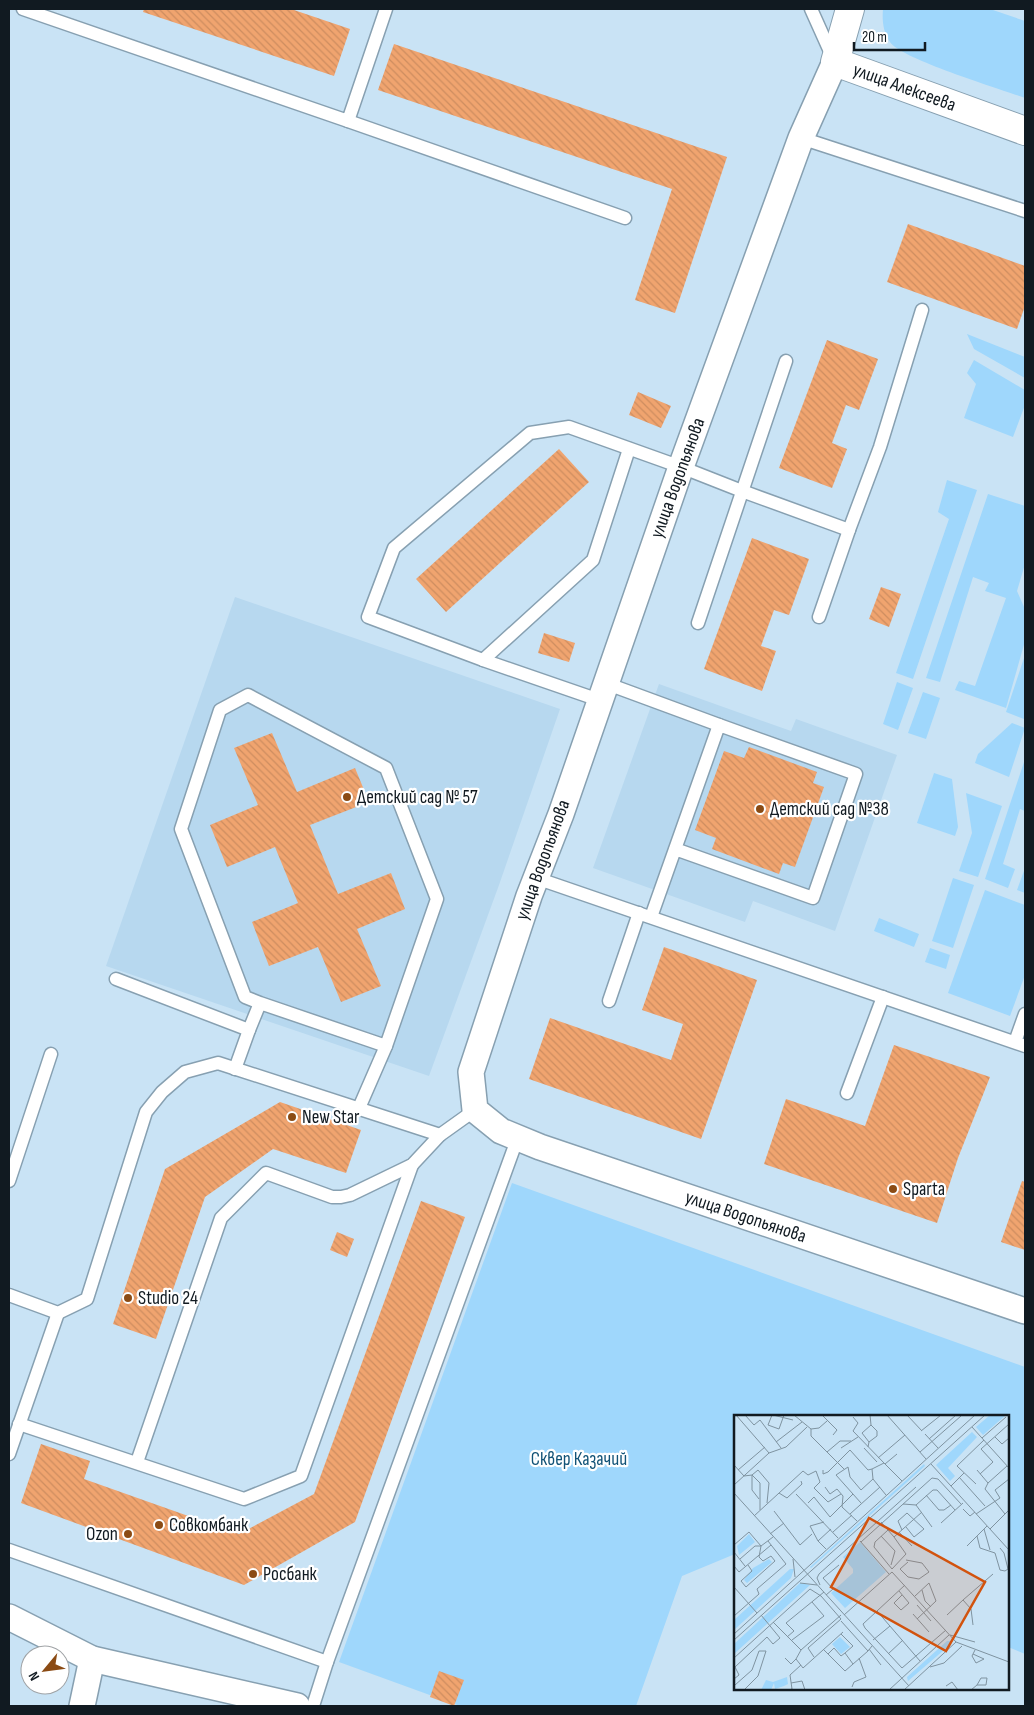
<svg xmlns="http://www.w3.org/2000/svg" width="1034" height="1715" font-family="'Sofia Sans Condensed',sans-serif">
<defs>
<pattern id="building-back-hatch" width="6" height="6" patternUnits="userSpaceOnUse" patternTransform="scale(1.25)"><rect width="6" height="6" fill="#f0a46f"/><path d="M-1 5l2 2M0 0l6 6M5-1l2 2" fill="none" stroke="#cd8d60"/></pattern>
</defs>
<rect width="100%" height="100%" fill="#c9e3f5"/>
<g fill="#b7d8ef">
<path d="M 235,597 L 560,709 L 499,885 L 429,1076 L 106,966 Z"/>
<path d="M 659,684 L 791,731 L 796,719 L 897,755 L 835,931 L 753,901 L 745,922 L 593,868 Z"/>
</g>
<g fill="#9fd7fc">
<path d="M 883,9 L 990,9 L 1025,21 L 1025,98 C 1001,89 901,59 890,42 C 883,32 882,20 883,9 Z"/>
<path d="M 967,334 L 1025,357 L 1025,378 L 974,349 Z"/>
<path d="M 974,360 L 1025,390 L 1025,405 L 1013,437 L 964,418 L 976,384 L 967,373 Z"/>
<path d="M 947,480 L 977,490 L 913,679 L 896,673 L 949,519 L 938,512 Z"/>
<path d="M 988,494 L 1025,506 L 1025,564 L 1017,591 L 1024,607 L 1025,641 L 1006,708 L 955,690 L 959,681 L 975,686 L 1006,598 L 985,591 L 989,583 L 973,577 L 940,682 L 926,678 Z"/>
<path d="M 1025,655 L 1025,714 L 1024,719 L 1006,712 Z"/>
<path d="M 897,682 L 913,688 L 898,730 L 883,724 Z"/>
<path d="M 923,692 L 940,698 L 926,739 L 908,733 Z"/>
<path d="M 1012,723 L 1025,728 L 1009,777 L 975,763 L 978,754 Z"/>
<path d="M 1025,759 L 1025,811 L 1020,809 L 1003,864 L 1015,869 L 1008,888 L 985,879 Z"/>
<path d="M 934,773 L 952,779 L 958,827 L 955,836 L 917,823 Z"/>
<path d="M 966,793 L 1002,806 L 978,877 L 959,871 L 972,833 Z"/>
<path d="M 1025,868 L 1025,893 L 1017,890 Z"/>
<path d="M 953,878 L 974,885 L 953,948 L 932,941 Z"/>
<path d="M 985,890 L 1025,905 L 1025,975 L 1010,1016 L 948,993 Z"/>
<path d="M 879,918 L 919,934 L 914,947 L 874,931 Z"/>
<path d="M 930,948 L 950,955 L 946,969 L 925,962 Z"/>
<path d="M 512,1183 L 1025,1367 L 1025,1654 L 1008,1647 L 1008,1416 L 735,1416 L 735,1554 L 682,1576 L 636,1706 L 460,1706 L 339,1662 Z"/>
</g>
<g fill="url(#building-back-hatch)">
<path d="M 144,9 L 291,9 L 350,29 L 334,76 L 143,12 Z"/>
<path d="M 394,44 L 727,157 L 675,313 L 635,300 L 672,189 L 378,90 Z"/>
<path d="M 908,224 L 1025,266 L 1025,306 L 1017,329 L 887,282 Z"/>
<path d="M 827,340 L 878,359 L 859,410 L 846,405 L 832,443 L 847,449 L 832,488 L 779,468 Z"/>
<path d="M 638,392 L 671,406 L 661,428 L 629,415 Z"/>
<path d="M 559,449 L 589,482 L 446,612 L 416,579 Z"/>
<path d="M 752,538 L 809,559 L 789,615 L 774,610 L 761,646 L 776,651 L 762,691 L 704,669 Z"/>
<path d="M 881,587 L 901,594 L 889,627 L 869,619 Z"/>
<path d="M 544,633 L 575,643 L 569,662 L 538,653 Z"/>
<path d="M 272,733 L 297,792 L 355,768 L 369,802 L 310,825 L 338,894 L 391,873 L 405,909 L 357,929 L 381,986 L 341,1002 L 318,947 L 269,966 L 252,922 L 298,903 L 275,847 L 227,867 L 210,825 L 258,805 L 234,748 Z"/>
<path d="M 749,747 L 817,772 L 813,783 L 824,787 L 795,867 L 783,863 L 779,874 L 712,849 L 716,838 L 695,830 L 724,751 L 744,758 Z"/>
<path d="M 664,947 L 757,980 L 701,1139 L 529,1079 L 550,1018 L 671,1060 L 683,1024 L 642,1010 Z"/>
<path d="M 894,1045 L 990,1077 L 958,1158 L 937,1223 L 764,1164 L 786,1099 L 865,1126 Z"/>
<path d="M 280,1102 L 361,1130 L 346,1173 L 273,1149 L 205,1197 L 156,1339 L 113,1324 L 165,1169 Z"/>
<path d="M 1022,1181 L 1025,1182 L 1025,1250 L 1001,1242 Z"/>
<path d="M 421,1201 L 465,1217 L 355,1522 L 244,1585 L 21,1503 L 41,1444 L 90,1461 L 84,1479 L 239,1534 L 314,1494 Z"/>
<path d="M 337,1232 L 354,1239 L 347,1257 L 330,1250 Z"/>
<path d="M 439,1671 L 464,1680 L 454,1706 L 430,1697 Z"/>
</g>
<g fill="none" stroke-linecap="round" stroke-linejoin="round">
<defs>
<g id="lane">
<path d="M 23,9 L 348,121 L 386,9"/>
<path d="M 811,9 L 833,58"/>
<path d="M 348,121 L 625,218"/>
<path d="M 801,138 L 1025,211"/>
<path d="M 819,617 L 849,530 L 880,447 L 922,310"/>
<path d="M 698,623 L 786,361"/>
<path d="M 483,660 L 593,560 L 629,449"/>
<path d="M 605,683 L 719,725"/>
<path d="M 599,700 L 483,660 L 368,617 L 394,548 L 530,433 L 569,427 L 681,467 L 742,491 L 849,530"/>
<path d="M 536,878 L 1025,1046"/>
<path d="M 651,917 L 719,725 L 856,774 L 813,898 L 675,849"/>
<path d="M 116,979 L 249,1030 L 235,1069"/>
<path d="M 609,1001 L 639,913"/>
<path d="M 249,1030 L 260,1003 L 245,997 L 181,829 L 220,710 L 248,695 L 386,768 L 437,899 L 386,1046 L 260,1003"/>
<path d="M 1015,1042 L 1025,1014"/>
<path d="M 847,1093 L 883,997"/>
<path d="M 359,1108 L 386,1046"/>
<path d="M 9,1181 L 51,1054"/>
<path d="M 9,1295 L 58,1313 L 87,1299 L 146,1112 L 162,1092 L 185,1072 L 218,1063 L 440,1135"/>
<path d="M 19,1424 L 244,1499 L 301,1476 L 412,1165"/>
<path d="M 9,1454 L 58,1313"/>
<path d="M 137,1462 L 221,1218 L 266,1173 L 332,1197 L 341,1197 L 350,1195 L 412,1165 L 440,1135 L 475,1110"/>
<path d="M 9,1550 L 327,1662"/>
<path d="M 313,1706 L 327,1662 L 518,1137"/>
</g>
<g id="street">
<path id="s1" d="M 835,62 L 801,138 L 681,467 L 561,814 L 529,896 L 471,1072 L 475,1110 L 501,1131 L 540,1147 L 1025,1311"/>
<path d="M 9,1617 L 92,1659 L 297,1706"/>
<path d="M 82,1706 L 92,1659"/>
</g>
<g id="secondary">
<path id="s2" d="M 850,9 L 835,62 L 1025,131"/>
</g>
</defs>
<use href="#lane" stroke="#87a0b1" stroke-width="15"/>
<use href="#street" stroke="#87a0b1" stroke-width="28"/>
<use href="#secondary" stroke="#87a0b1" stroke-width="30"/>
<use href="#lane" stroke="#fff" stroke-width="12"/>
<use href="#street" stroke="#fff" stroke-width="25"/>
<use href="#secondary" stroke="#fff" stroke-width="28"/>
</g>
<g fill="#8b4b14" stroke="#fff" stroke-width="2">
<circle cx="347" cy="797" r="5"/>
<circle cx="760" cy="809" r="5"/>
<circle cx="292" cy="1117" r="5"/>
<circle cx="893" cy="1189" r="5"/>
<circle cx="128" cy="1298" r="5"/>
<circle cx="159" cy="1525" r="5"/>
<circle cx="128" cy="1534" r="5"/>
<circle cx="253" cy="1574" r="5"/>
</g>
<g text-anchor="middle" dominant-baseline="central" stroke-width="4.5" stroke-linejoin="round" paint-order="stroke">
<g font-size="19" fill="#111a21" stroke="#fff">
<text stroke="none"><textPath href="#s2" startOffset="129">улица Алексеева</textPath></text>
<text transform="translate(678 478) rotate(-70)">улица Водопьянова</text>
<text transform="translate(543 860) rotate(-70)">улица Водопьянова</text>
<text stroke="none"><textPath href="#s1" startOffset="1405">улица Водопьянова</textPath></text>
</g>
<g font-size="19" fill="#111a21" stroke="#fff" text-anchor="start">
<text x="357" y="797">Детский сад № 57</text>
<text x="770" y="809">Детский сад №38</text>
<text x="302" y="1117">New Star</text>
<text x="903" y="1189">Sparta</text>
<text x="138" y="1298">Studio 24</text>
<text x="169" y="1525">Совкомбанк</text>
<text x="118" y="1534" text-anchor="end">Ozon</text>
<text x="263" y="1574">Росбанк</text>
</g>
<g font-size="19" fill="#125377" stroke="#fff">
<text x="579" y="1459">Сквер Казачий</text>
</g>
</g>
<g transform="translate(734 1415)">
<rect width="275" height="275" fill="#c9e3f5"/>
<path d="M 256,0 L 272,0 L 249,20 L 242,12 ZM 238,17 L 243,22 L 214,53 L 221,61 L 216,66 L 202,50 ZM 190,49 L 191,51 L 77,153 L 76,152 ZM 15,119 L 21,127 L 5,140 L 3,131 ZM 126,127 L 152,157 L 111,193 L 97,178 L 119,158 L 119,154 L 109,142 ZM 35,144 L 38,147 L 13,168 L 10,165 L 19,153 ZM 56,154 L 60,154 L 57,163 L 0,215 L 0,205 ZM 66,168 L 76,170 L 0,239 L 0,229 ZM 106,222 L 116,232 L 107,239 L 98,229 ZM 213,226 L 218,226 L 217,229 L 174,266 L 173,262 ZM 53,262 L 54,269 L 50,271 L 41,274 L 40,268 L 37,275 L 27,275 L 32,265 L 39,267 Z" fill="#9fd7fc"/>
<path fill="none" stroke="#7f93a0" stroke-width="1" d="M 2,0 L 35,38M 11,0 L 20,10 L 26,5 L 47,33M 38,0 L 34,10 L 45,14 L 50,0M 39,0 L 59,5M 60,0 L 77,14 L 85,13 L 93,6M 88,0 L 103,15 L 99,20M 153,0 L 192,44M 173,0 L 188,16M 119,2 L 124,8 L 119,16 L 150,48M 238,12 L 275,53M 77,14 L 77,21 L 110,54M 187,16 L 207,0M 191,19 L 204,33M 261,22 L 268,29 L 275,23M 248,23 L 272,2M 195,24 L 222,0M 42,27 L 68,7M 135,27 L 143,21 L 143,16 L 137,10 L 136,0M 134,32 L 135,27 L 128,18 L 137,10M 107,33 L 124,22M 130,33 L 143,47M 93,37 L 106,26 L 117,26M 186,37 L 227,1M 144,43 L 171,20M 151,49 L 163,39M 197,49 L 275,135M 0,50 L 10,61 L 18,60 L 26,68 L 26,95M 4,55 L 31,32M 89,55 L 89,59 L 94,57 L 116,35 L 134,55 L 138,54M 243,55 L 254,68 L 251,74 L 271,99M 246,59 L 259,47 L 247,34 L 275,9M 225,62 L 251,91M 254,68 L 273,51M 242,69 L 223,51 L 250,25M 0,70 L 35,38 L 52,32 L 73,12M 217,71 L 230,58M 91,72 L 96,79 L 103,74 L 109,81 L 108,92 L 123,106M 0,78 L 175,271M 45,78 L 53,83 L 68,69 L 67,66M 62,79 L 104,123M 152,80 L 139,64 L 138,54 L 150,48 L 168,66M 192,80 L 205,95 L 210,95 L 217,90M 25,84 L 18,75 L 18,60 L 24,55 L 35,68 L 33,88M 74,88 L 80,82 L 96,102 L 119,79M 127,88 L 102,60 L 114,52 L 116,62 L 127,75 L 139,64M 169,89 L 182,90 L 198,112M 182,90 L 199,75 L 203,75 L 221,95M 229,94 L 236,101 L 241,97M 40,96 L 66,130 L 78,119M 116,99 L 146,72M 242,99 L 266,83 L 261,75 L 275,64M 20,101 L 69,56 L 74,60 L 82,56 L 86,67 L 80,73 L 94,87 L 107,79M 147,107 L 160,122M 207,108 L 229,88M 250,114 L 256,135M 256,114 L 275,95M 154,115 L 141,127 L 140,132 L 158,154M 168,115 L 164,106 L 173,98 L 190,114 L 180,122 L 172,112M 99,117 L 118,100M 165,117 L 178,131M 36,119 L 50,108M 147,121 L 161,136 L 157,150M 243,121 L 246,133 L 261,138 L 266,155 L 271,156 L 274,154 L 270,138 L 266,133M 84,126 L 76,111 L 90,107M 126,126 L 155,159M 127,127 L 198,63 L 204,64 L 227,89M 0,130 L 15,117 L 27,131 L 21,131 L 6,144M 233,131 L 253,111M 92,134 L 84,126 L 97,114M 0,137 L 11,151M 59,144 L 61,162M 172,145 L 188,148 L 195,157 L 185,164 L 174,162 L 166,154 L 174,147M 14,150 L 18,156 L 7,166 L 12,172 L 41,146 L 37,141 L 29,146 L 25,142 L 27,131 L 39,122M 0,151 L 5,157 L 37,130M 158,154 L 172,139 L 160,122 L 188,97M 66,168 L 83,170M 86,170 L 83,163 L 85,159 L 182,72M 171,170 L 129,209 L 131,213 L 168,253 L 212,215M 0,172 L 23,198M 188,175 L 191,186 L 197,192M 165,176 L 175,188 L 167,195 L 160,188 L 168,180M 92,180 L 99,174 L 89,163 L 105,150M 181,181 L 195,168 L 202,186 L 183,204M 183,190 L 197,206M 143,196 L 186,246M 179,199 L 195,217M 107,200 L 67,235 L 62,244 L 69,253 L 109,217M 110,200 L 158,157 L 222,227 L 275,247M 213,200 L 229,185M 0,201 L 25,179 L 23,174 L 52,149 L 34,126M 107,206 L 134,236 L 138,231M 39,207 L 67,235M 239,210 L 237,194 L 229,185 L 259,159M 0,219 L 241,0M 107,219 L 119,231 L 111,238M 216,220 L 241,227M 53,222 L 60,216 L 52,208 L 90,177M 0,225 L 251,0M 58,225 L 90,201 L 78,187M 139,225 L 156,211M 89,234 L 111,256 L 134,236M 135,234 L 147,250M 94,239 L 100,233 L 107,241 L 111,238 L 119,249M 154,239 L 169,225M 239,239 L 250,244 L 242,248 L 238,241 L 241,235M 0,243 L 76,174 L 87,181 L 107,204 L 74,233 L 80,242M 51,243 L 57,249 L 62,244M 196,252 L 210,248 L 228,231M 0,264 L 5,260 L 1,252 L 33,222 L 39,229 L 46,223 L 27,200M 57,268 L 68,266 L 71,275M 1,270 L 18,255 L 25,236 L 32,236 L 24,261 L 10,275M 212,271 L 218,267 L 224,275M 118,272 L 120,267 L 132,262 L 125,243M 55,275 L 58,274 L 56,260 L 67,250M 155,275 L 215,220M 170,275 L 222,227M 237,275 L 243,270 L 252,270 L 253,263 L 247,263 L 243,270"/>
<path fill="#d2530e" fill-opacity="0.15" stroke="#d2530e" stroke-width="2.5" d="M 135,103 L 251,167 L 212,236 L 97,172 Z"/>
<rect width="275" height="275" fill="none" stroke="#111a21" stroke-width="2.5"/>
</g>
<rect width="1034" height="1715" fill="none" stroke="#111a21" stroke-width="20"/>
<g transform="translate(45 1670) rotate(241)"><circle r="24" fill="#ffffff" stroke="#a0a3a6"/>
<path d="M0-4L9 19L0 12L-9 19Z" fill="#8b4b14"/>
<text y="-8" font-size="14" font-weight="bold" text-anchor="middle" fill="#111a21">N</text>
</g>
<path d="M854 42v8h71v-8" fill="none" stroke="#111a21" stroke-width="2.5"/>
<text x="862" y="42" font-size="15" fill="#111a21" stroke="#ffffff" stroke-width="4" paint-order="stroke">20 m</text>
</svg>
